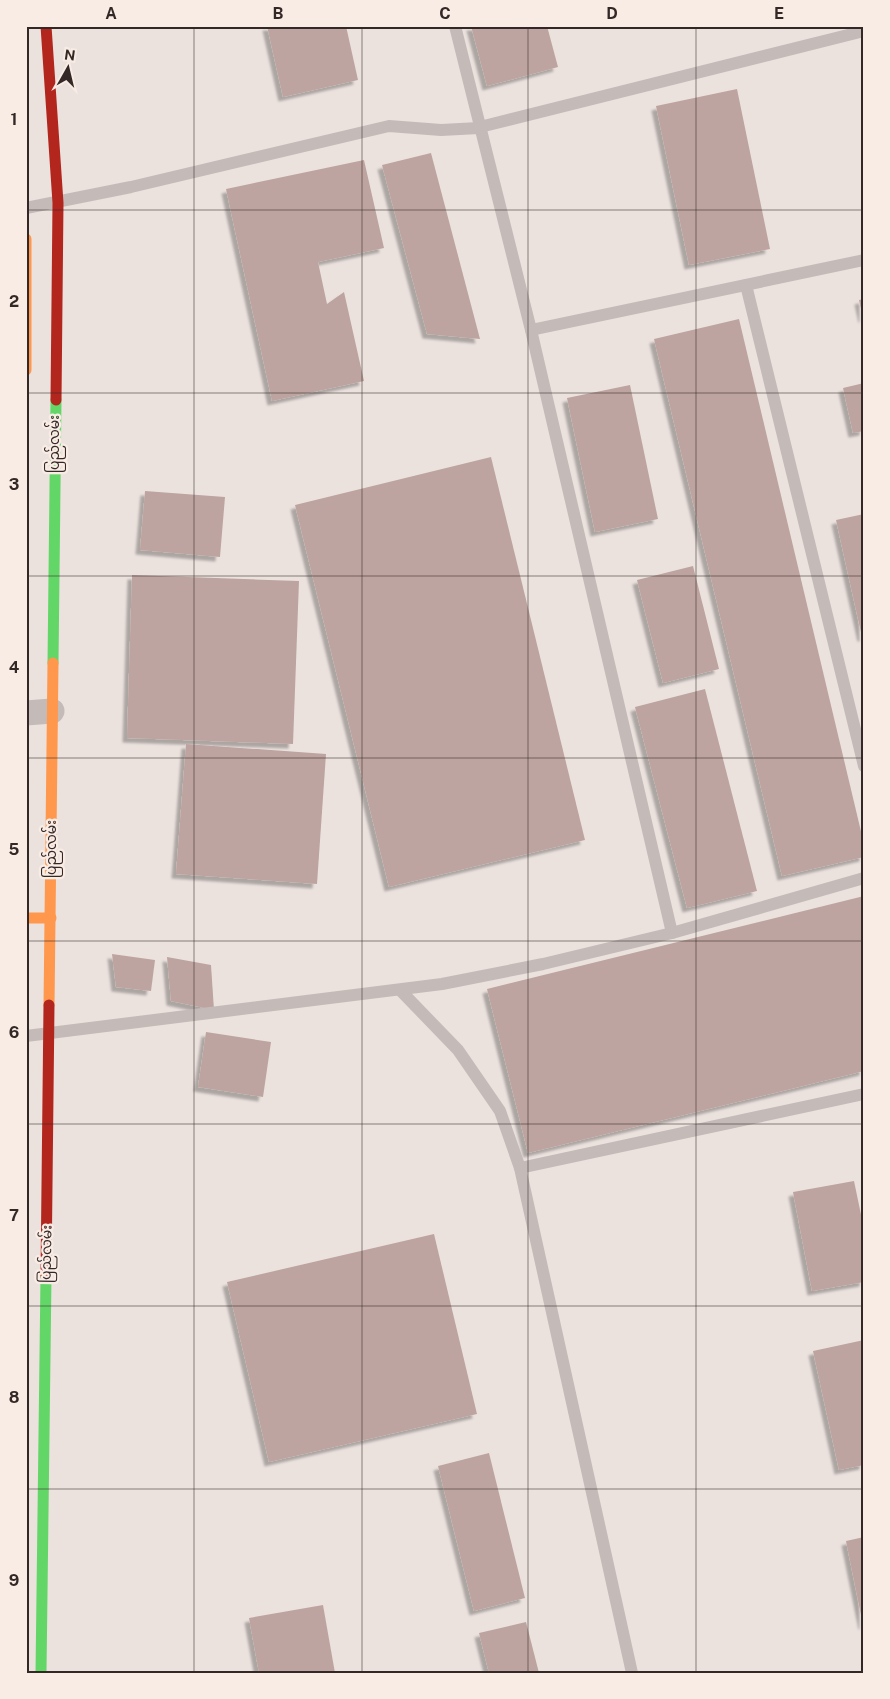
<svg xmlns="http://www.w3.org/2000/svg" width="890" height="1699" font-family="'Public Sans','Noto Sans Myanmar',sans-serif">
<defs>
<filter id="shadow"><feDropShadow dx="-4.5" dy="4.5" stdDeviation="1" flood-color="#0004"/></filter>
</defs>
<rect width="100%" height="100%" fill="#ebe2de"/>
<g fill="#bea4a0" filter="url(#shadow)">
<path d="M 267,26 L 346,26 L 358,80 L 283,97 Z"/>
<path d="M 471,26 L 547,26 L 558,67 L 487,86 Z"/>
<path d="M 737,89 L 770,249 L 689,265 L 656,106 Z"/>
<path d="M 431,153 L 480,339 L 427,334 L 382,165 Z"/>
<path d="M 364,160 L 384,248 L 318,262 L 327,304 L 344,292 L 364,381 L 272,401 L 226,189 Z"/>
<path d="M 864,299 L 864,318 L 863,318 L 859,300 Z"/>
<path d="M 739,319 L 864,844 L 864,857 L 782,876 L 654,339 Z"/>
<path d="M 864,383 L 864,431 L 853,433 L 843,388 Z"/>
<path d="M 630,385 L 658,519 L 595,532 L 567,398 Z"/>
<path d="M 491,457 L 585,840 L 389,887 L 295,505 Z"/>
<path d="M 145,491 L 225,497 L 220,557 L 140,550 Z"/>
<path d="M 864,514 L 864,637 L 862,637 L 836,520 Z"/>
<path d="M 693,566 L 719,669 L 663,683 L 637,580 Z"/>
<path d="M 132,575 L 299,581 L 293,744 L 127,738 Z"/>
<path d="M 705,689 L 757,891 L 687,908 L 635,707 Z"/>
<path d="M 186,744 L 326,754 L 317,884 L 176,874 Z"/>
<path d="M 864,896 L 864,1071 L 528,1153 L 487,989 Z"/>
<path d="M 112,954 L 155,960 L 151,991 L 116,987 Z"/>
<path d="M 167,957 L 211,965 L 214,1010 L 171,1001 Z"/>
<path d="M 206,1032 L 271,1042 L 263,1097 L 198,1087 Z"/>
<path d="M 854,1181 L 864,1229 L 864,1282 L 812,1291 L 793,1192 Z"/>
<path d="M 434,1234 L 477,1414 L 269,1462 L 227,1282 Z"/>
<path d="M 864,1340 L 864,1465 L 839,1470 L 813,1351 Z"/>
<path d="M 489,1453 L 525,1598 L 474,1611 L 438,1466 Z"/>
<path d="M 864,1537 L 864,1625 L 863,1625 L 846,1541 Z"/>
<path d="M 323,1605 L 335,1673 L 259,1673 L 249,1618 Z"/>
<path d="M 526,1622 L 539,1673 L 489,1673 L 479,1633 Z"/>
</g>
<g fill="none" stroke-linecap="round" stroke-linejoin="round">
<g stroke="#c4bbb8" stroke-width="12">
<path d="M 455,26 L 531,330 L 672,933"/>
<path d="M 480,127 L 864,31"/>
<path d="M 26,208 L 131,187 L 389,126 L 441,130 L 479,128"/>
<path d="M 746,285 L 864,766"/>
<path d="M 531,330 L 864,260"/>
<path d="M 400,990 L 458,1050 L 500,1111 L 520,1168 L 632,1673"/>
<path d="M 26,1036 L 442,984 L 543,964 L 672,933 L 864,878"/>
<path d="M 520,1168 L 864,1094"/>
</g>
<path stroke="#c4bbb8" stroke-width="25" d="M 26,713 L 52,711"/>
<g stroke="#63d668" stroke-width="11">
<path d="M 53,663 L 56,400"/>
<path d="M 41,1673 L 46,1276"/>
</g>
<g stroke="#ff974d" stroke-width="11">
<path d="M 26,239 L 26,370"/>
<path d="M 26,918 L 51,918"/>
<path d="M 49,1005 L 53,663"/>
</g>
<g stroke="#b3261e" stroke-width="11">
<path d="M 46,26 L 58,203 L 56,400"/>
<path d="M 46,1276 L 49,1005"/>
</g>
</g>
<path fill="none" stroke="#342827" stroke-width="1" stroke-opacity="0.55" d="M 194,26 L 194,1673M 362,26 L 362,1673M 528,26 L 528,1673M 696,26 L 696,1673M 26,210 L 864,210M 26,393 L 864,393M 26,576 L 864,576M 26,758 L 864,758M 26,941 L 864,941M 26,1124 L 864,1124M 26,1306 L 864,1306M 26,1489 L 864,1489"/>
<g text-anchor="middle" dominant-baseline="central" stroke-width="4.5" stroke-linejoin="round" paint-order="stroke">
<g font-size="14" fill="#342827" stroke="#f8ece5">
<text transform="translate(54 444) rotate(-90)">ပြည်လမ်း</text>
<text transform="translate(51 849) rotate(-90)">ပြည်လမ်း</text>
<text transform="translate(46 1254) rotate(-89)">ပြည်လမ်း</text>
</g>
</g>
<rect width="890" height="1699" fill="none" stroke="#f8ece5" stroke-width="55"/>
<g transform="translate(68 68) rotate(8)" stroke="#f8ece5" stroke-width="4" paint-order="stroke">
<path d="M0-4L9 19L0 12L-9 19Z" fill="#342827"/>
<text y="-8" font-size="14" font-weight="bold" text-anchor="middle" fill="#342827">N</text>
</g>
<rect x="28" y="28" width="834" height="1644" fill="none" stroke="#342827" stroke-width="2"/>
<g font-size="16" text-anchor="middle" font-weight="bold" fill="#342827">
<text x="111" y="19">A</text>
<text x="278" y="19">B</text>
<text x="445" y="19">C</text>
<text x="612" y="19">D</text>
<text x="779" y="19">E</text>
<text x="14" y="125">1</text>
<text x="14" y="307">2</text>
<text x="14" y="490">3</text>
<text x="14" y="673">4</text>
<text x="14" y="855">5</text>
<text x="14" y="1038">6</text>
<text x="14" y="1221">7</text>
<text x="14" y="1403">8</text>
<text x="14" y="1586">9</text>
</g>
</svg>
